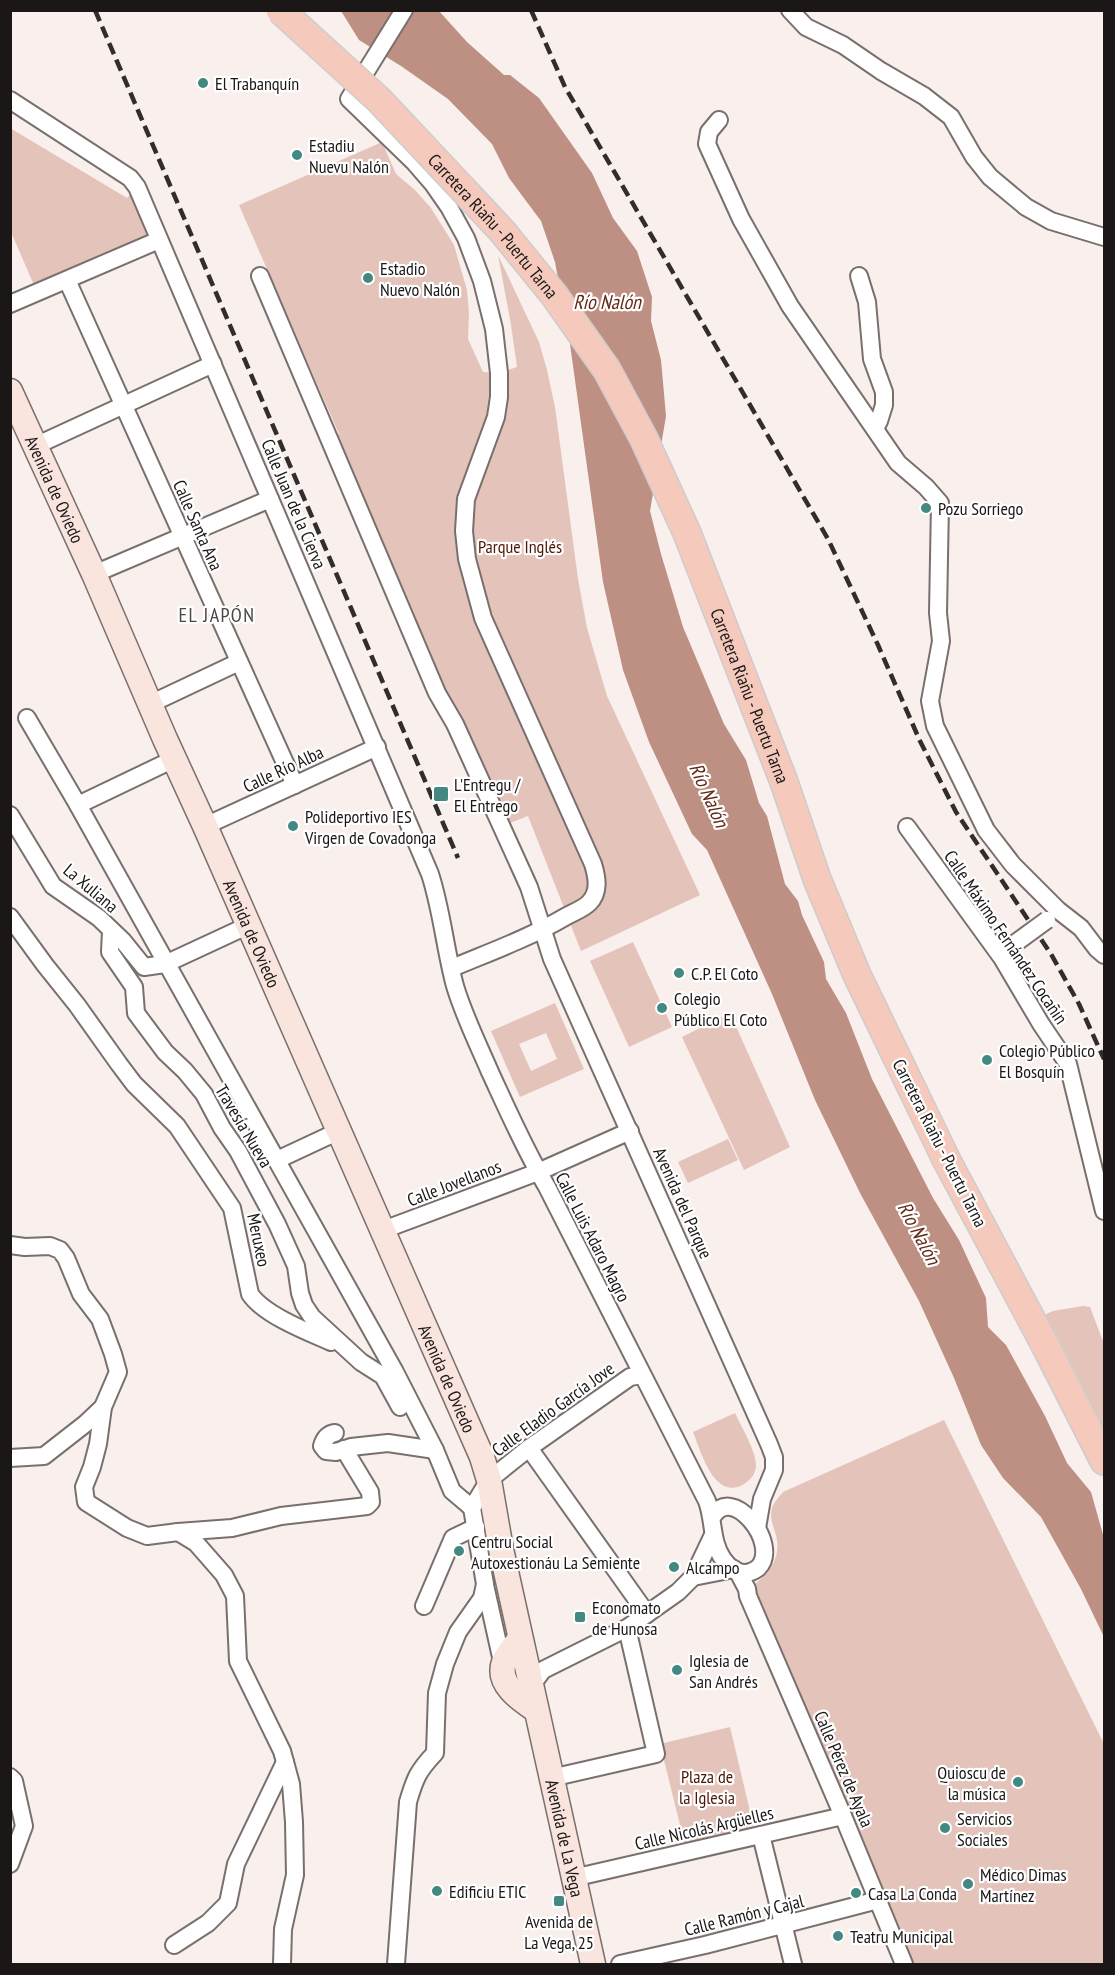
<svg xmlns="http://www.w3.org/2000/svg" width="1115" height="1975" font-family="'PT Sans Narrow',sans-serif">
<rect width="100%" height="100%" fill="#f9efec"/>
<g fill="#e3c3ba" fill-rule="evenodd">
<path d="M 10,128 L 127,198 L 137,187 L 159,240 L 37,292 L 11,232 Z"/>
<path d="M 382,142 L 396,174 L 415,190 L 431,208 L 454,245 L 467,290 L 469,313 L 468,339 L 483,372 L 499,373 L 517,367 L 511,325 L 498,255 L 539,342 L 547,370 L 555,407 L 578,579 L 587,628 L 607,696 L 700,895 L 581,951 L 528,816 L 502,826 L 329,439 L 339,434 L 239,205 Z"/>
<path d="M 633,942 L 672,1027 L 629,1047 L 590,961 Z"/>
<path d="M 555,1003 L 584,1069 L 520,1097 L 491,1031 ZM 546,1033 L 557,1059 L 531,1071 L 519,1044 Z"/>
<path d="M 730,1013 L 790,1147 L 744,1170 L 682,1037 Z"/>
<path d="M 728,1139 L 738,1160 L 688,1183 L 678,1162 Z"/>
<path d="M 1083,1306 L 1090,1307 L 1104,1344 L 1104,1436 L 1044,1315 L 1053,1311 Z"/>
<path d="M 735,1413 C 741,1426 756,1451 756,1465 C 756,1473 751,1480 744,1484 C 714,1502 701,1451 693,1432 Z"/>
<path d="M 944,1420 L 1104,1744 L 1104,1964 L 904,1964 L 747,1589 C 765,1578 780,1563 777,1540 C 775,1528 769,1521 772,1508 C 774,1502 779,1497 783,1492 Z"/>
<path d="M 730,1727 L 754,1828 L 685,1845 L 660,1744 Z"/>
</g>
<path fill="#bd9083" d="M 341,11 L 439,11 L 467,42 L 504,75 L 510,75 L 539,98 L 592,173 L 613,218 L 637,251 L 652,297 L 651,321 L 661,360 L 666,416 L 650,511 L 661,554 L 683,627 L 724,724 L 746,760 L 759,803 L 767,816 L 785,884 L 798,901 L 802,915 L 824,962 L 826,979 L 846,1013 L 872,1079 L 933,1198 L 959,1240 L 986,1298 L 988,1327 L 1006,1345 L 1045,1416 L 1067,1463 L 1091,1492 L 1104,1538 L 1104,1637 L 1081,1589 L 1041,1517 L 1003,1478 L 981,1445 L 954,1378 L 919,1301 L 860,1193 L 815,1100 L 772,994 L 707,850 L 692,834 L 649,742 L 623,670 L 603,582 L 570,344 L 555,262 L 541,221 L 509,178 L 492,144 L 448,99 L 401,66 L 359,40 Z"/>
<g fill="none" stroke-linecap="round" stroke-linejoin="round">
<defs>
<g id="street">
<path d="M 404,10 L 349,99 L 414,162 L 433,184 L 449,207 L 466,238 L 482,281 L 494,329 L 499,373 L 499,397 L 496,417 L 466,499 L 464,531 L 467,559 L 483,618 L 593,864 C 597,877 600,892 589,903 C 583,909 572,913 565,917 C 529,938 490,952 452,968"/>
<path d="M 790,10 L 806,27 L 843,45 L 881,71 L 924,96 L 951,117 L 974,157 L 990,177 L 1026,207 L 1051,221 L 1104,237"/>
<path d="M 10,100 L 130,178 L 137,187 L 430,874 C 442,911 445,949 455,986 C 464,1016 478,1044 490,1072 C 508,1111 525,1150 547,1187 L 707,1501 C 714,1520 711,1542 723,1559 C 728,1566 736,1573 745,1573 C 750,1573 754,1571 758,1568 C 782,1544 730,1481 712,1518"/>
<path d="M 719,120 L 709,132 L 707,144 L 741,219 L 790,306 L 898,463 L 926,487 L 940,503 L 938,613 L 941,641 L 930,701 L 935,726 L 986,830 L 1013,865 L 1058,910 L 1081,928 L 1097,949 L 1104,955"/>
<path d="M 260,276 L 437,693 L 455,724 L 529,887 L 552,959 L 769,1444 L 774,1457 L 774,1470 L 762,1499 L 757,1528"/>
<path d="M 859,276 L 867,302 L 872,359 L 884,392 L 884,405 L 879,421 L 875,429"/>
<path d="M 67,280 L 295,785"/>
<path d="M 10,304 L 159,240"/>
<path d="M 35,446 L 213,364"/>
<path d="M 94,574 L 270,499"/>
<path d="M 150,704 L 239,662"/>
<path d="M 27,718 L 78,805"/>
<path d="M 174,759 L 78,805 L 395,1372 L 435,1450 L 452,1491 L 472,1508"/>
<path d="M 10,815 L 53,886 L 99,918 L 123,941 L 144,967 L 165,964 L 249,925"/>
<path d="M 205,826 L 377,747"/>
<path d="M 907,827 L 1002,958 L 1041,1024 L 1068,1064 L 1104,1211"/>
<path d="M 10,917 L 45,965 L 77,1005 L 119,1064 L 134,1084 L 177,1126 L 232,1208 L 250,1294 C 264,1315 308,1332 331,1342"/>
<path d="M 111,931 L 110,952 L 134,987 L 136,1013 L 165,1052 L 185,1071 L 204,1094 L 222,1128 L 238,1151 L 277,1224 L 296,1266 L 300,1293 L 304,1305 L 312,1317 L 361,1362 L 383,1376 L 400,1407"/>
<path d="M 277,1160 L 339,1131"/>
<path d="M 383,1230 L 538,1172 L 630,1131"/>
<path d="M 10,1245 L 25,1247 L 50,1246 L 60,1250 L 66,1258 L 81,1294 L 100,1319 L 113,1354 L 118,1372 L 103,1407 L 98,1444 L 92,1467 L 84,1487 L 86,1502 L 127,1528 L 147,1536 L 178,1532 L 196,1543 L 224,1575 L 235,1596 L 238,1661 L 282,1751 L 291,1784 L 294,1822 L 295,1875 L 283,1929 L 282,1964"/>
<path d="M 335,1433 C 328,1434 324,1439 322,1446 L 326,1451 L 336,1452 L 351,1447 L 388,1443 L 435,1450"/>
<path d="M 529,1448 L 647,1614"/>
<path d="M 10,1458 L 44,1456 L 85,1424 L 103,1407"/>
<path d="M 178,1532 L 232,1528 L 281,1516 L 367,1506 L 371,1502 L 370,1492 L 344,1449"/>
<path d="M 738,1572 L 747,1589 L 748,1596 L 843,1816 L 904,1964"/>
<path d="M 693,1577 L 734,1569"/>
<path d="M 485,1585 L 503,1666"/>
<path d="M 424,1606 L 453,1538 L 476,1527"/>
<path d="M 531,1686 L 543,1670 L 627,1628 L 678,1592 L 693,1577 L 713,1535"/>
<path d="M 10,1777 L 14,1781 L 24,1826 L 10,1864"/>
<path d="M 551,1778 L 656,1754 L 627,1628"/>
<path d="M 761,1835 L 793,1964"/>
<path d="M 573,1878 L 843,1816"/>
<path d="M 174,1945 L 208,1923 L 228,1903 L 236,1864 L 285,1762"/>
<path d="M 396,1964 L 408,1802 C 415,1778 418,1771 435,1753 L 437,1693 L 445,1664 L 458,1632 L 482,1598 L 485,1584 L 472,1508 L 489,1480 L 529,1448 L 630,1377 L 642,1375"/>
<path d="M 620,1964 L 705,1945 L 878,1900"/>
</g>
<g id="secondary">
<path id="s1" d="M 10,391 L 94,574 L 165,739 L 205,826 L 482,1457 L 489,1480 L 501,1549 L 593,1964"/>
<path d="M 520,1638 C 516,1645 507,1654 504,1662 C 496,1684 521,1700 536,1710"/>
</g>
<path id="primary" d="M 947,1161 L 1044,1343 L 1104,1461"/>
</defs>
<use href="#street" stroke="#79706d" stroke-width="20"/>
<use href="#secondary" stroke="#79706d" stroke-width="27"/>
<use href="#primary" stroke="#cdcccc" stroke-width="30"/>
<use href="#street" stroke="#fff" stroke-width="16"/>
<use href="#secondary" stroke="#fae4de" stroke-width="24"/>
<use href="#primary" stroke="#f5cabd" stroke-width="27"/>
<g stroke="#312d2c" stroke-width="4.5" stroke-dasharray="12 6" stroke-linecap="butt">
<path d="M 95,10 L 458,858"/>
<path d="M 531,10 L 565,87 L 828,539 L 878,645 L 920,741 L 956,812 L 1051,954 L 1079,1004 L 1104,1059"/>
</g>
<defs>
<path id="street-bridge" d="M 1010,947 L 1047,920"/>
<g id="primary-bridge">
<path id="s2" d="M 280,10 L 379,100 L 502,231 L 554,295 L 607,370 L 644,439 L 687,533 L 784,782 L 817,879 L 857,975 L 947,1161"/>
</g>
</defs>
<use href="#street-bridge" stroke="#79706d" stroke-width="20" stroke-linecap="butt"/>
<use href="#primary-bridge" stroke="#cdcccc" stroke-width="30" stroke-linecap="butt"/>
<use href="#street-bridge" stroke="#fff" stroke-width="16"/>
<use href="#primary-bridge" stroke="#f5cabd" stroke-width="27"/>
</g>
<g fill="#438982" stroke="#fff" stroke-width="2">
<circle cx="203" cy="83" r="6"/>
<circle cx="297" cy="155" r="6"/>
<circle cx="368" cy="278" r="6"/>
<circle cx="926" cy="508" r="6"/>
<rect x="433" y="786" width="16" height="16" rx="3"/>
<circle cx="293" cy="826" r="6"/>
<circle cx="679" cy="973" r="6"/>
<circle cx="662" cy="1008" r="6"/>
<circle cx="987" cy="1060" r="6"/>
<circle cx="459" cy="1551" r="6"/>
<circle cx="674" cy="1567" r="6"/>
<rect x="574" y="1611" width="12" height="12" rx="3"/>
<circle cx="677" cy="1670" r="6"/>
<circle cx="1018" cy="1782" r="6"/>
<circle cx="945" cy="1828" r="6"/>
<circle cx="968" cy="1884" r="6"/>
<circle cx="437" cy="1891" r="6"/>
<circle cx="856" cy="1893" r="6"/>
<rect x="553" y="1895" width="12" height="12" rx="3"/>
<circle cx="838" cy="1936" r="6"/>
</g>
<g text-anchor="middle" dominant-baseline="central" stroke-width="4.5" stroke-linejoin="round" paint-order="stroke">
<g font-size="18" fill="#1a1716" stroke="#fff" text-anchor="start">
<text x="215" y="83">El Trabanquín</text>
<text x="309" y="145">Estadiu<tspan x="309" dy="21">Nuevu Nalón</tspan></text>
<text x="380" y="268">Estadio<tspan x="380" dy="21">Nuevo Nalón</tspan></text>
<text x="938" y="508">Pozu Sorriego</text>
<text x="454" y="784">L'Entregu /<tspan x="454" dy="21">El Entrego</tspan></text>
<text x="305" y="816">Polideportivo IES<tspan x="305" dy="21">Virgen de Covadonga</tspan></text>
<text x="691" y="973">C.P. El Coto</text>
<text x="674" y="998">Colegio<tspan x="674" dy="21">Público El Coto</tspan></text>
<text x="999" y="1050">Colegio Público<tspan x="999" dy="21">El Bosquín</tspan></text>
<text x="471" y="1541">Centru Social<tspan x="471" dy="21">Autoxestionáu La Semiente</tspan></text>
<text x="686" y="1567">Alcampo</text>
<text x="592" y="1607">Economato<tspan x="592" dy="21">de Hunosa</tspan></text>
<text x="689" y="1660">Iglesia de<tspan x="689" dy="21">San Andrés</tspan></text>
<text x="1006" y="1772" text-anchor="end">Quioscu de<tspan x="1006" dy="21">la música</tspan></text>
<text x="957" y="1818">Servicios<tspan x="957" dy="21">Sociales</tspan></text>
<text x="980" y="1874">Médico Dimas<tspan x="980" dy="21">Martínez</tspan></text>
<text x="449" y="1891">Edificiu ETIC</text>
<text x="868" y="1893">Casa La Conda</text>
<text x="559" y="1921" text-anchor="middle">Avenida de<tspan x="559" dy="21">La Vega, 25</tspan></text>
<text x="850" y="1936">Teatru Municipal</text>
</g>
<g font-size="18" fill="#1a1716" stroke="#fff">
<text stroke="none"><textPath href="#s2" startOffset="304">Carretera Riañu - Puertu Tarna</textPath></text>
<text stroke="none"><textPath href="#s1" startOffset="108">Avenida de Oviedo</textPath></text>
<text transform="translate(294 504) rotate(67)">Calle Juan de la Cierva</text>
<text transform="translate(198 525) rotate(66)">Calle Santa Ana</text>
<text stroke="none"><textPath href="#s2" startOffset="844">Carretera Riañu - Puertu Tarna</textPath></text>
<text transform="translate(283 769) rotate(-25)">Calle Río Alba</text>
<text transform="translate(91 888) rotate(40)">La Xuliana</text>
<text stroke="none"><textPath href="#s1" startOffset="594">Avenida de Oviedo</textPath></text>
<text transform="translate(1006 937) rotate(56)">Calle Máximo Fernández Cocañín</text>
<text transform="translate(244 1126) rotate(59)">Travesía Nueva</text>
<text transform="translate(940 1143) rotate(63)">Carretera Riañu - Puertu Tarna</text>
<text transform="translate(454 1183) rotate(-21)">Calle Jovellanos</text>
<text transform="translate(683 1203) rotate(66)">Avenida del Parque</text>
<text transform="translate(593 1237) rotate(63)">Calle Luis Adaro Magro</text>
<text transform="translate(259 1240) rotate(78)">Meruxeo</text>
<text stroke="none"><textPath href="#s1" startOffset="1080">Avenida de Oviedo</textPath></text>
<text transform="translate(553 1409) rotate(-36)">Calle Eladio García Jove</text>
<text transform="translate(844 1769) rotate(67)">Calle Pérez de Ayala</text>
<text transform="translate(704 1828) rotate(-13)">Calle Nicolás Argüelles</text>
<text stroke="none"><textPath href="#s1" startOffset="1556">Avenida de La Vega</textPath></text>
<text transform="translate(744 1915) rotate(-14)">Calle Ramón y Cajal</text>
</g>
<g font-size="18" fill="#4e1605" stroke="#fff">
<text x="520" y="546">Parque Inglés</text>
<text x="707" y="1776">Plaza de<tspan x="707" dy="21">la Iglesia</tspan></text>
</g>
<g font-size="20" font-style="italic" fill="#632918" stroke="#fff">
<text x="607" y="302">Río Nalón</text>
<text transform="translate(709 795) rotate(66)">Río Nalón</text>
<text transform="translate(919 1233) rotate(62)">Río Nalón</text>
</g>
<g font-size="20" letter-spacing="1.5" fill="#4e4644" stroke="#fff">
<text x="217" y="615">EL JAPÓN</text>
</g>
</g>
<rect width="1115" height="1975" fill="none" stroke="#1a1716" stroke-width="24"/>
</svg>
